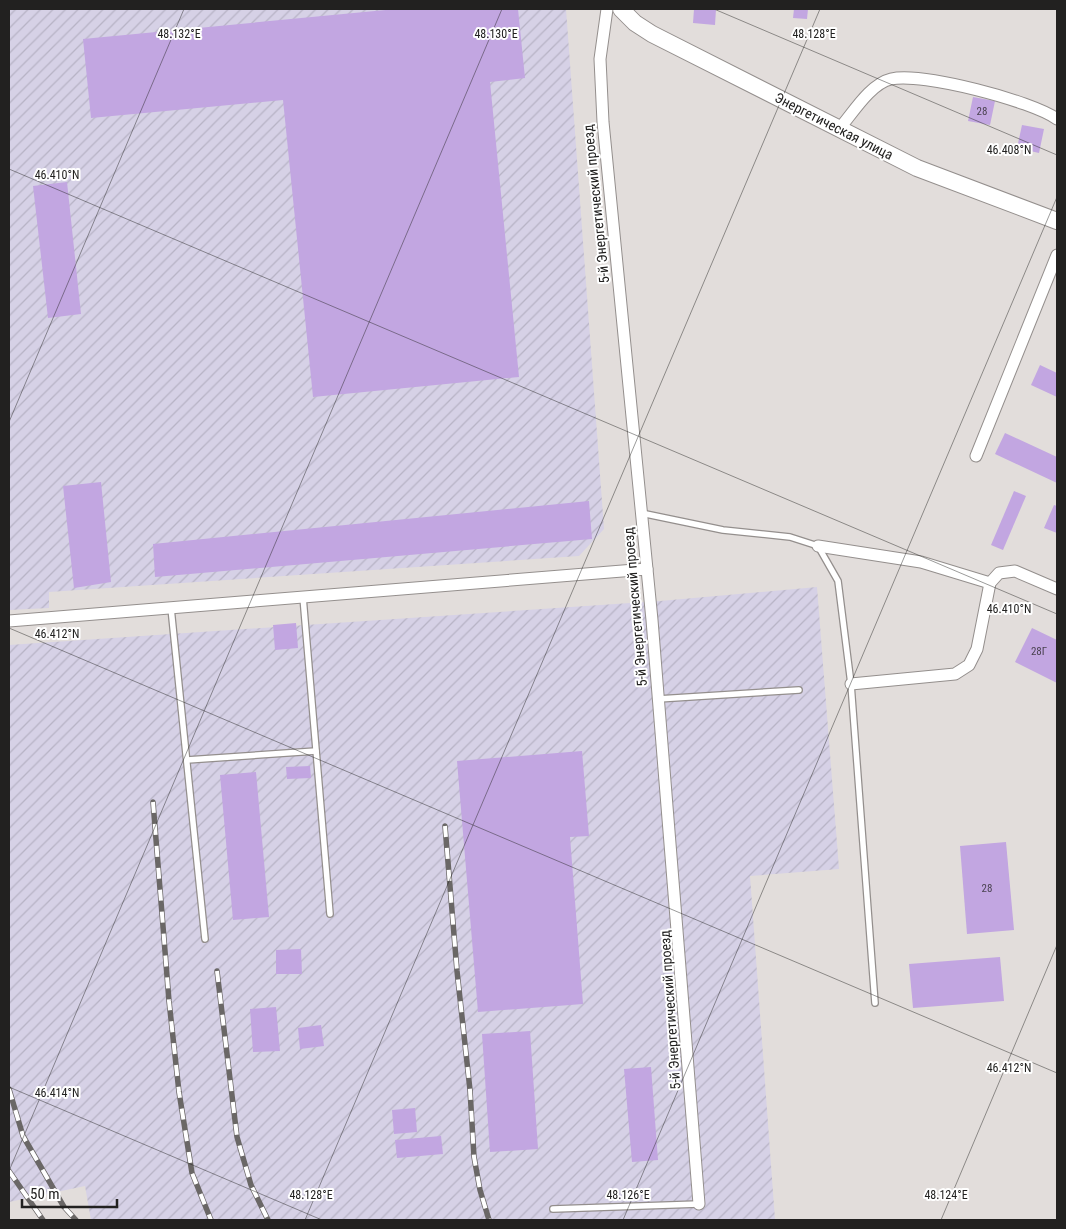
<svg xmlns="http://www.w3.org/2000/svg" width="1066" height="1229" font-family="'Roboto Condensed',sans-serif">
<defs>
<pattern id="industrial-furrows" width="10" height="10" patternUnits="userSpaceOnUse" patternTransform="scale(1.25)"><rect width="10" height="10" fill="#d6d1e6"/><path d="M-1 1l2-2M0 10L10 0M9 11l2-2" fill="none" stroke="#b7b3c5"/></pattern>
</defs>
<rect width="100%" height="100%" fill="#e2dddb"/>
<g fill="url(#industrial-furrows)">
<path d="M 9,9 L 566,9 L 604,529 L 579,556 L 49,592 L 49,608 L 9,610 Z"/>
<path d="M 817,587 L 839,869 L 750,876 L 775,1220 L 91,1220 L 85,1186 L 9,1202 L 9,645 L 660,601 Z"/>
</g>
<g fill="#c2a6e1">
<path d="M 396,9 L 518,9 L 525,78 L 490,82 L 519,377 L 313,397 L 283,100 L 91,118 L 83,39 Z"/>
<path d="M 694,9 L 716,9 L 715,25 L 693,23 Z"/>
<path d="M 794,9 L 808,9 L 807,19 L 793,18 Z"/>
<path d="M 973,97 L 995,101 L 990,125 L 968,121 Z"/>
<path d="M 1022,125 L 1044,129 L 1039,153 L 1017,148 Z"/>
<path d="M 67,182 L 81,314 L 48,318 L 33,186 Z"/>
<path d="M 1040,365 L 1057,373 L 1057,397 L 1031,385 Z"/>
<path d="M 1005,433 L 1057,457 L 1057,483 L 995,454 Z"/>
<path d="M 101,482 L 111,582 L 74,588 L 63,486 Z"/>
<path d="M 1014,491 L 1026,496 L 1003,550 L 991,545 Z"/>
<path d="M 589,501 L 592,539 L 155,577 L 153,544 Z"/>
<path d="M 1054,505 L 1057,506 L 1057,533 L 1044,528 Z"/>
<path d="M 296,623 L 298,648 L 275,650 L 273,625 Z"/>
<path d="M 1032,628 L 1057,640 L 1057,683 L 1015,662 Z"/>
<path d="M 582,751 L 589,836 L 570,837 L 583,1004 L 478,1012 L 457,761 Z"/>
<path d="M 310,766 L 311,778 L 287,779 L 286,767 Z"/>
<path d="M 256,772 L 269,917 L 233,920 L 220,775 Z"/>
<path d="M 1006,842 L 1014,930 L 967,934 L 960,846 Z"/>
<path d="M 301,949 L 302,974 L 276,974 L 276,950 Z"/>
<path d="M 1000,957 L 1004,1001 L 913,1008 L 909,964 Z"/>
<path d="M 276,1007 L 280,1051 L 253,1052 L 250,1009 Z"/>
<path d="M 321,1025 L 324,1046 L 300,1049 L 298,1028 Z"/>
<path d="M 530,1031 L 538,1149 L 490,1152 L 482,1034 Z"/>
<path d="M 651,1067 L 658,1160 L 632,1162 L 624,1069 Z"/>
<path d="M 415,1108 L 417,1132 L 394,1134 L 392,1110 Z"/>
<path d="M 441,1136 L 443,1154 L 397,1158 L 395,1140 Z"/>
</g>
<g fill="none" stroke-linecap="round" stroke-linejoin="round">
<defs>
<g id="service">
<path d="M 641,513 L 723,530 L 790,537 L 818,546 L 838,581 L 851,684 L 875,1003"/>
<path d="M 303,597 L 330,914"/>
<path d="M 171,608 L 205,939"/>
<path d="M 658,699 L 799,690"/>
<path d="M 187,760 L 316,751"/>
<path d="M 553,1209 L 699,1204"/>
</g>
<g id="minor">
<path d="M 607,9 L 600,59 L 603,122 L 652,620 L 699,1204"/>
<path d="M 839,129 C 853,113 870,84 891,79 C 922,72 1032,101 1057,119"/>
<path d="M 976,456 L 1057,255"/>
<path d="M 818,546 L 921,562 L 990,583"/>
<path d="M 9,621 L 647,569"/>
<path d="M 851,684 L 955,674 L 969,665 L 977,649 L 990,583 L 999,573 L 1015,571 L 1057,589"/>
</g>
<path id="secondary" d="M 621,9 L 635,23 L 652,34 L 917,168 L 1057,221"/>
</defs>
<use href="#service" stroke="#948f8d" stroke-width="8"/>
<use href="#minor" stroke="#948f8d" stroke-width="13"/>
<use href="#secondary" stroke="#948f8d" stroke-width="18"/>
<use href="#service" stroke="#fff" stroke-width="5.5"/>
<use href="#minor" stroke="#fff" stroke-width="11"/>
<use href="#secondary" stroke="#fff" stroke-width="16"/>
<defs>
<g id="rail">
<path d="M 153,802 L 169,1001 L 179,1092 L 192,1173 L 211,1220"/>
<path d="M 445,826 L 457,971 L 470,1090 L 474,1157 L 480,1190 L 489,1220"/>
<path d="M 217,971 L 237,1137 L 251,1185 L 268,1220"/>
<path d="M 9,1089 L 23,1136 L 64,1207 L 76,1220"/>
<path d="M 9,1171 L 43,1220"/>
</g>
</defs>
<use href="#rail" stroke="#6a6766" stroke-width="5.5"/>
<use href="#rail" stroke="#fff" stroke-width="4" stroke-dasharray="11" stroke-linecap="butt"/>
</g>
<path fill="none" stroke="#222120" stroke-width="1" stroke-opacity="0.45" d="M 714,9 L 1057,155M 9,169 L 1057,614M 9,422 L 184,9M 9,628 L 1057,1073M 9,1087 L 322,1220M 9,1171 L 502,9M 305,1220 L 820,9M 623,1220 L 1057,197M 941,1220 L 1057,945"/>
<g text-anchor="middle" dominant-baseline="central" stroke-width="4" stroke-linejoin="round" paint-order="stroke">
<g font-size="11" fill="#4a4250">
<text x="982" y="111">28</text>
<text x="1039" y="651">28Г</text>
<text x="987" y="888">28</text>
</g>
<g font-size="14" fill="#222120" stroke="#fff">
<text transform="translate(834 126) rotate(27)">Энергетическая улица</text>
<text transform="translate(596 204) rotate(-96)">5-й Энергетический проезд</text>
<text transform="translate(635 607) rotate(-95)">5-й Энергетический проезд</text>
<text transform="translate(670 1010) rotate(-94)">5-й Энергетический проезд</text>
</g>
</g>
<g font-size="12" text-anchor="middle" fill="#222120" stroke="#fff" stroke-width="4" stroke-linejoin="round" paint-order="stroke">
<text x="179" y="38">48.132°E</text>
<text x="496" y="38">48.130°E</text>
<text x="814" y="38">48.128°E</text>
<text x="1009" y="154">46.408°N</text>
<text x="57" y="179">46.410°N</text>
<text x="1009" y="613">46.410°N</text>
<text x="57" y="638">46.412°N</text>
<text x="1009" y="1072">46.412°N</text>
<text x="57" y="1097">46.414°N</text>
<text x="311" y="1199">48.128°E</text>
<text x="628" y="1199">48.126°E</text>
<text x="946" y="1199">48.124°E</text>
</g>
<rect width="1066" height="1229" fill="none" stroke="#222120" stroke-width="20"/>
<path d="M22 1199v8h95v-8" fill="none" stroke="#222120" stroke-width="2.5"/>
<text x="30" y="1199" font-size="15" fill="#222120" stroke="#ffffff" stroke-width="4" paint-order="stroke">50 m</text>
</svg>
